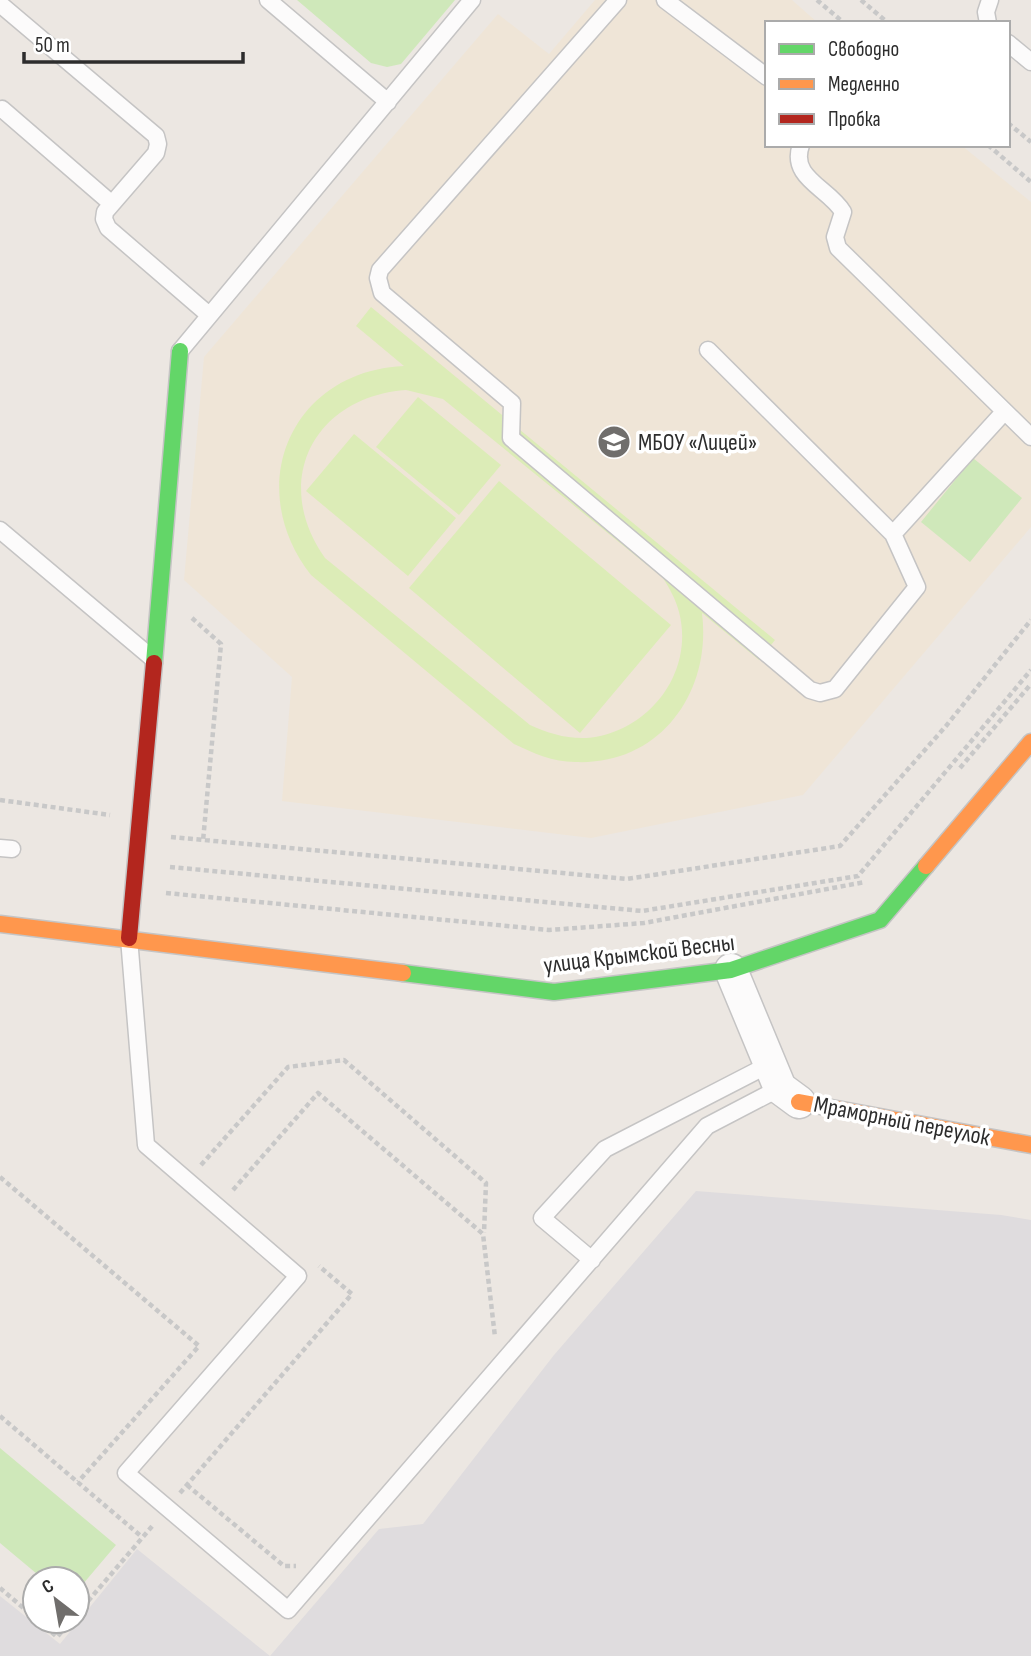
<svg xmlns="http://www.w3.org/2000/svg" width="1031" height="1656" viewBox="0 0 1031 1656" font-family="'Sofia Sans Condensed',sans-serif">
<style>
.industrial{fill:#dfdcde}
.education{fill:#efe5d7}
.green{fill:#cfe8ba}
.pitch{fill:#dcecb7;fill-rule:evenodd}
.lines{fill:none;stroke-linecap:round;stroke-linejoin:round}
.lane-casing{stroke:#c5c4c4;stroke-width:19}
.street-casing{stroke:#c5c4c4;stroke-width:35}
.fast-casing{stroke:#c5c4c4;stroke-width:19}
.slow-casing{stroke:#c5c4c4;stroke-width:19}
.jam-casing{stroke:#c5c4c4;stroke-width:19}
.path{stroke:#c8c8c8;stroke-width:4.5;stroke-dasharray:5 3.5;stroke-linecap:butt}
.lane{stroke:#fcfbfb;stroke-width:16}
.street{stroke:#fcfbfb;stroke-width:32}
.fast{stroke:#63d668;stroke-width:16}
.slow{stroke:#ff974d;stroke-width:16}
.jam{stroke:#b3261e;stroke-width:16}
.labels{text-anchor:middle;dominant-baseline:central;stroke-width:7;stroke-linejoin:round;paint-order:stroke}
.poi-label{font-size:24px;fill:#2d2d2d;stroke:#fff;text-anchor:start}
.street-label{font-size:24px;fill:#2d2d2d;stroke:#fff}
</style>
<rect width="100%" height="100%" fill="#ece7e2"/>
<!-- industrial -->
<path class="industrial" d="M 696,1191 L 1001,1215 L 1031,1220 L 1031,1656 L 0,1656 L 0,1596 L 60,1644 L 137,1549 L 270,1656 L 379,1529 L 423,1524 L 554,1355 Z"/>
<!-- education -->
<path class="education" d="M 595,0 L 792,0 L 818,23 L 767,23 L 767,145 L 961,145 L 1031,202 L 1031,527 L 803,795 L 591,838 L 282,801 L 292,677 L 184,580 L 204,357 L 498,14 L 549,54 Z"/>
<!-- green -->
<path class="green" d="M 297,0 L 455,0 L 401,64 L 387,67 L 371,63 Z
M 973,458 L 1022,498 L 970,562 L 921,522 Z
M 0,1448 L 116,1545 L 77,1591 L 77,1579 L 43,1579 L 0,1543 Z"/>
<!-- pitch -->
<path class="pitch" d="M 371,307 L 775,640 L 759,660 L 702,613 C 712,692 660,766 575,762 C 553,762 533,753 514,744 L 311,575 C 242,487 291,371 404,366 L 356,326 ZM 406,390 L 443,399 L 663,578 C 670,589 676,600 679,612 C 695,673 648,733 587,738 C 566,739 548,733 530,725 L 325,558 C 271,482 313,397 406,390 Z
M 418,397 L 501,465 L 459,515 L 376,447 Z
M 354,434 L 456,518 L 408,576 L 306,491 Z
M 499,481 L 671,625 L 580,733 L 409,588 Z"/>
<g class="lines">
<defs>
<path id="lane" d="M 268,0 L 388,102
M 618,0 L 380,270 L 378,278 L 382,293 L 512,403 L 511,438 L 810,690 L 820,693 L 835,689 L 917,587 L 893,534 L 1004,412
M 665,0 L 767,77
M 0,4 L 156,136 L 158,144 L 156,153 L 105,212 L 104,219 L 108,228 L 209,315
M 988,23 L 986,12 L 990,0
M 1008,43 L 1031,62
M 0,110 L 2,109 L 112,204
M 801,145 C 789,178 829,188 843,212 L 835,237 L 838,248 L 1031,437
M 708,350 L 893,534
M 180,351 L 472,0
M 0,530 L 152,658
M 0,848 L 12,849
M 129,938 L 146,1145 L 298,1276 L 126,1473 L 288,1610 L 707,1126 L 780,1088
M 592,1260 L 542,1218 L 605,1149 L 770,1064"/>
<path id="street" d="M 731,970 L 780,1088 L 799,1102"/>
<path id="fast" d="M 154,663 L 180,351
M 403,973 L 554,992 L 731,970 L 880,920 L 926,866"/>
<path id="slow" d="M 926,866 L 1031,742
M 0,924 L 403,973
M 799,1102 L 1031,1145"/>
<path id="jam" d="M 129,938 L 154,663"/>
</defs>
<!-- lane casing -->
<use href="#lane" class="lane-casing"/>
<!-- street casing -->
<use href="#street" class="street-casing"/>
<!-- fast casing -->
<use href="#fast" class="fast-casing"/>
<!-- slow casing -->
<use href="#slow" class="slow-casing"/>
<!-- jam casing -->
<use href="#jam" class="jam-casing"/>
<!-- path -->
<path class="path" d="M 817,0 L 844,23
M 861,0 L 888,23
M 1008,123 L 1031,142
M 988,145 L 1031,182
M 192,618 L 221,644 L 203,841
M 960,768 L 1031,684
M 0,800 L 110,815
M 171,837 L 627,879 L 840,846 L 946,726 L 1031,620
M 170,867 L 642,911 L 858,876 L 1031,670
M 166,893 L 549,930 L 644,923 L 865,882
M 201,1165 L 288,1067 L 344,1060 L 486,1183 L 484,1233
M 0,1177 L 199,1346 L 78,1482
M 233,1190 L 318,1093 L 483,1234 L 495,1337
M 0,1416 L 142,1537
M 187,1485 L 284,1566 L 296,1566
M 180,1493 L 352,1294 L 319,1266
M 0,1588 L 35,1618
M 77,1614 L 154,1524
M 39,1621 L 57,1637 L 71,1621"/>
<!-- lane -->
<use href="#lane" class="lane"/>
<!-- street -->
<use href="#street" class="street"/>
<!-- fast -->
<use href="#fast" class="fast"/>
<!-- slow -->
<use href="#slow" class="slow"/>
<!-- jam -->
<use href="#jam" class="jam"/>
</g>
<!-- icons -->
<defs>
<symbol id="school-disc" viewBox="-11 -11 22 22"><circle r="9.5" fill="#706e6c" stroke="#fff"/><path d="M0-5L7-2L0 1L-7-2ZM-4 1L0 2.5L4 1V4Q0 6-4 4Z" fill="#fff"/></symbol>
</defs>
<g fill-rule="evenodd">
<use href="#school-disc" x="595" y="423" width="38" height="38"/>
</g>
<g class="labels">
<!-- poi labels -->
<g class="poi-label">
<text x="638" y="442">МБОУ «Лицей»</text>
</g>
<!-- street labels -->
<g class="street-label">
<text transform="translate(639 954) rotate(-7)">улица Крымской Весны</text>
<text transform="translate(902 1121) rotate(11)">Мраморный переулок</text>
</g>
</g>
<!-- legend -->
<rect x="765" y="21" width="245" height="126" fill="#ffffff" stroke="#ababab" stroke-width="2"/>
<rect x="779" y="44" width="35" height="10" fill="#63d668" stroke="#ababab" stroke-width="2"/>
<text x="828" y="56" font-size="21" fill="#2d2d2d">Свободно</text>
<rect x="779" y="79" width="35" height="10" fill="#ff974d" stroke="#ababab" stroke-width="2"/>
<text x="828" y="91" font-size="21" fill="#2d2d2d">Медленно</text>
<rect x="779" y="114" width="35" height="10" fill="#b3261e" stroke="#ababab" stroke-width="2"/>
<text x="828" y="126" font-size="21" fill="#2d2d2d">Пробка</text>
<!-- north arrow -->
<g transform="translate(56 1600) rotate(329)"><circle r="33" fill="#ffffff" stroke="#ababab" stroke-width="2"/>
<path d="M0-5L12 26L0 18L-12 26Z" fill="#706e6c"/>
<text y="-10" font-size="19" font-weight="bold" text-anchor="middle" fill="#2d2d2d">С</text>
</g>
<!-- scale -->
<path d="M24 52v10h219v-10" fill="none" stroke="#2d2d2d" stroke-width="3.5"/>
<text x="35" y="52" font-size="21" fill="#2d2d2d" stroke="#ffffff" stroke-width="5" paint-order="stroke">50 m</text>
</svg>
